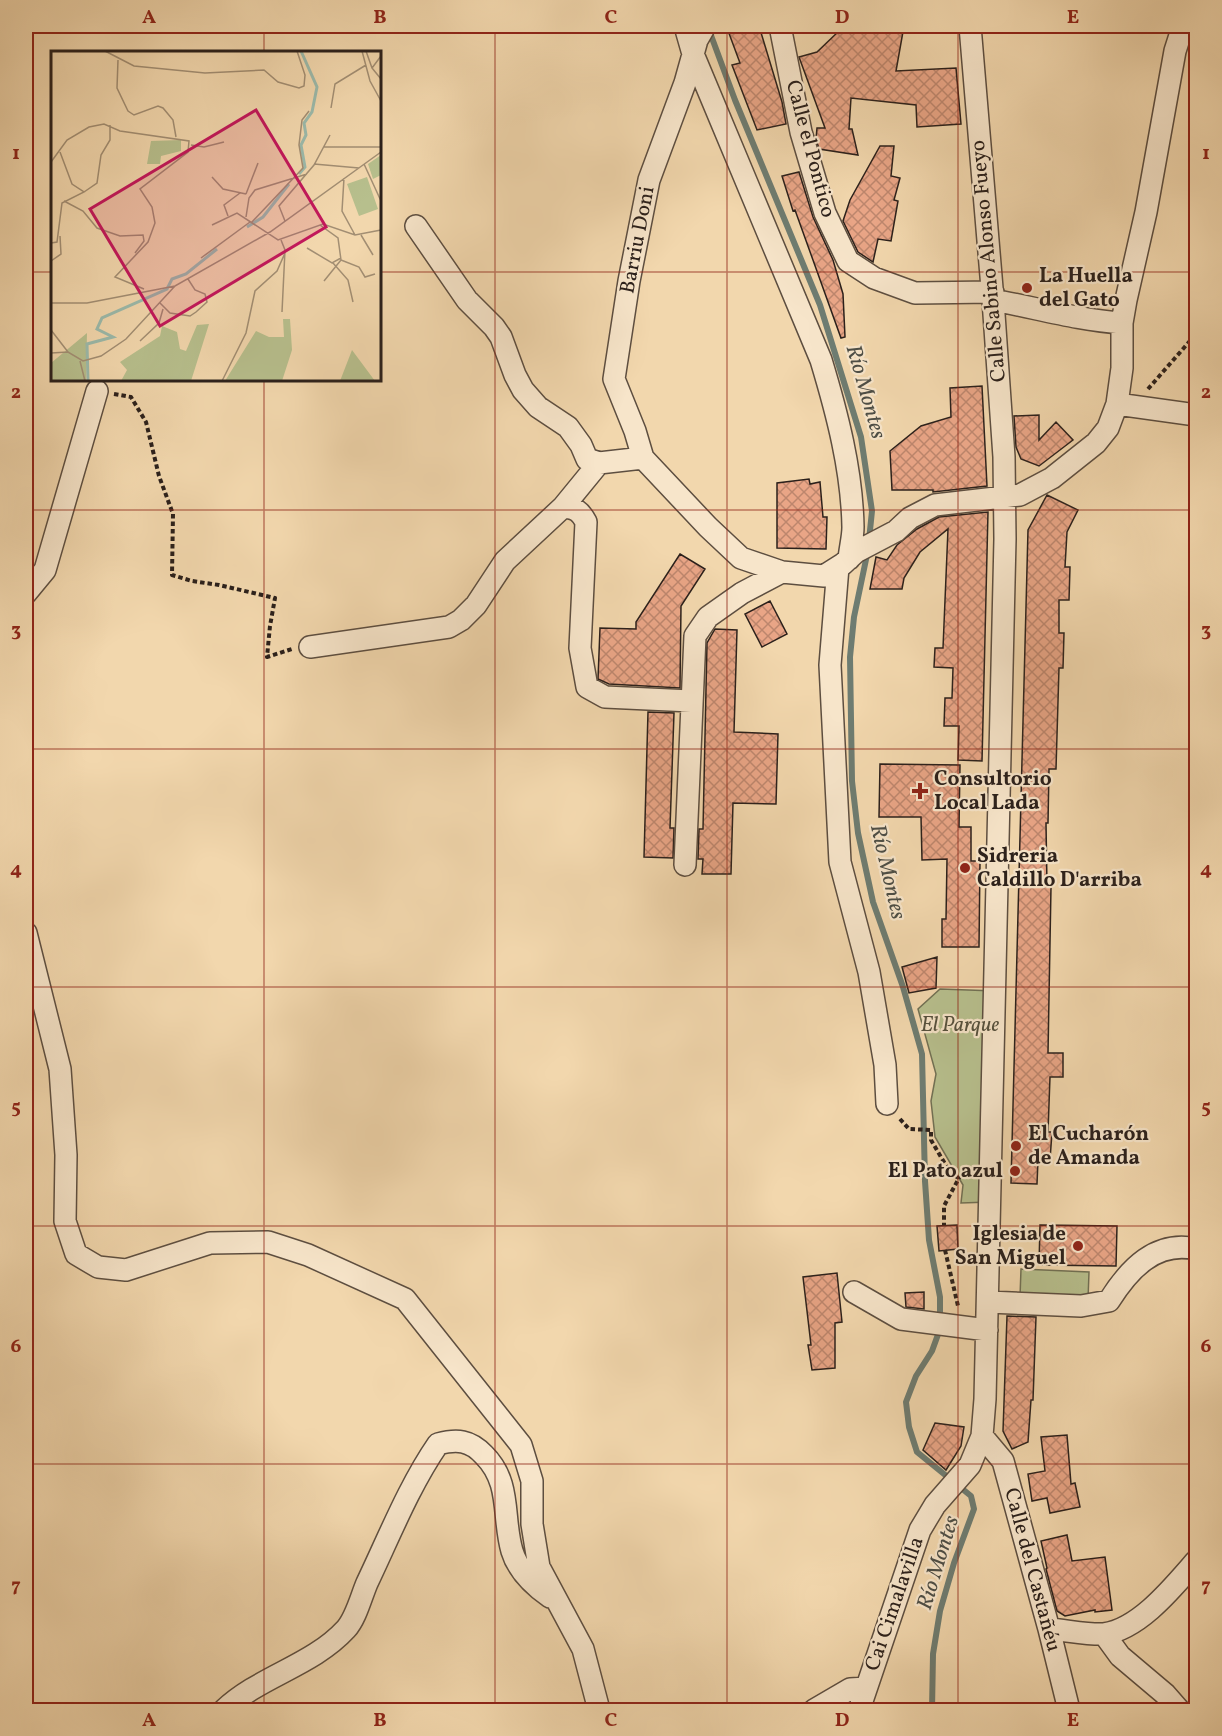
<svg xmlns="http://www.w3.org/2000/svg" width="1222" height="1736" viewBox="0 0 1222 1736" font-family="Vollkorn,serif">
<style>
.park{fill:#b7bf8d;stroke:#717054;stroke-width:1.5}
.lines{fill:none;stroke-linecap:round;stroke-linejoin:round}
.stream{stroke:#6e7c71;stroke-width:6}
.building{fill:url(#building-cross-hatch);stroke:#2b201b;stroke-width:1.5}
.minor-casing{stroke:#5d4e40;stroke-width:24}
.path{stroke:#2b201b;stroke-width:4;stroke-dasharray:4.5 3;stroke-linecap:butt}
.minor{stroke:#f7e5ca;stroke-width:21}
.grid{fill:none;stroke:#8f2418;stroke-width:1.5;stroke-opacity:0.55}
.poi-dot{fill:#8f2418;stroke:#f7e5ca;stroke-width:2}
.labels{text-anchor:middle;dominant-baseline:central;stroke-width:4.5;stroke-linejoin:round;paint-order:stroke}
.street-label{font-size:21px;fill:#2b201b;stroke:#f7e5ca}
.poi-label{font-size:21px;font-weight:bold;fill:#2b201b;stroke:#f7e5ca;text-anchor:start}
.park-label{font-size:21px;font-style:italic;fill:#55503d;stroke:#f7e5ca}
.water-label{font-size:22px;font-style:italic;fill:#4d4e46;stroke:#f7e5ca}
.inset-river{fill:none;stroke:#9bbaab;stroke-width:3}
.inset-road{fill:none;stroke:#a28e73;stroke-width:1.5}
.view{fill:#c2185b;fill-opacity:0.15;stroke:#c2185b;stroke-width:3}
.inset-edge{fill:none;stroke:#2b201b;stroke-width:3}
.neatline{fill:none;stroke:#8f2418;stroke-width:2}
.grid-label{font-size:20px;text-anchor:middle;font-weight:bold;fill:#8f2418}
</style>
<defs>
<pattern id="building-cross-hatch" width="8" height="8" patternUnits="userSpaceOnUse" patternTransform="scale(1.5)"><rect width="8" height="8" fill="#e9a586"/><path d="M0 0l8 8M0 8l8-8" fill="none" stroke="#bd866d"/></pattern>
</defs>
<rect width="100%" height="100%" fill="#f2d7ad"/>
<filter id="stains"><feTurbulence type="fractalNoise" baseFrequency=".00333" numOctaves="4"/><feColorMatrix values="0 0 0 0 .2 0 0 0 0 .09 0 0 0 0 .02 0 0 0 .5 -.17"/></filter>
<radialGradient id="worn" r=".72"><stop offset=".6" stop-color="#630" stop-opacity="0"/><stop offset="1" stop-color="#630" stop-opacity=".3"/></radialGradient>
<!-- park -->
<path class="park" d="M 940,989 L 996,991 L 990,1202 L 961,1203 L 963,1185 L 935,1137 L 931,1101 L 936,1074 L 918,1009 Z
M 1021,1269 L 1089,1272 L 1088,1300 L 1020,1297 Z"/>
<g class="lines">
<!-- stream -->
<path class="stream" d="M 709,30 L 735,100 L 820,305 L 861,437 L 872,511 L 869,540
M 868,550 L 854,617 L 850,657 L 852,781 L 858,833 L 873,902 L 903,987 L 922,1054 L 925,1181 L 929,1240 L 940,1297 L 940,1329 L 932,1351 L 916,1376 L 906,1402 L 909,1427 L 917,1452 L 971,1496 L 974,1509 L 954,1563 L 940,1611 L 933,1654 L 932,1710"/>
</g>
<!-- building -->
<path class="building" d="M 759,26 L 782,102 L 786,124 L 757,130 L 732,65 L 740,63 L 727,28 Z
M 850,26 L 904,26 L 896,71 L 956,68 L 961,124 L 917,127 L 916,105 L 851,98 L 849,129 L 852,129 L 858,155 L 819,149 L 816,139 L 817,128 L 825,128 L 799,57 L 817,52 L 840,30 L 849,31 Z
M 880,146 L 894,146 L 891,176 L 900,178 L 894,200 L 898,201 L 891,241 L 878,239 L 873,262 L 858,252 L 843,221 L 850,200 Z
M 799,172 L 813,217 L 833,260 L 843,294 L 845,337 L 841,338 L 795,210 L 793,211 L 782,176 Z
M 982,386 L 987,486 L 933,492 L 933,490 L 892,490 L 890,451 L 921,426 L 951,417 L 950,388 Z
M 1039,415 L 1039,440 L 1056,422 L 1073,440 L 1039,466 L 1021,459 L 1016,447 L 1014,416 Z
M 809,479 L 810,484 L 820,482 L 823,517 L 827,517 L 826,549 L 777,548 L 777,483 Z
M 1047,495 L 1078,510 L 1067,532 L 1065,567 L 1070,567 L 1069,600 L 1059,600 L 1059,633 L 1064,633 L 1063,668 L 1059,668 L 1056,769 L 1049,769 L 1048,823 L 1046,823 L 1047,887 L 1051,887 L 1048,1053 L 1063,1053 L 1063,1077 L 1050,1077 L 1048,1132 L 1052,1132 L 1050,1160 L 1038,1160 L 1037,1184 L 1011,1183 L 1028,530 Z
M 988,512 L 982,761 L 958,760 L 959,726 L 944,726 L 945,698 L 952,698 L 953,668 L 934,667 L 935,648 L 943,648 L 948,529 L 920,552 L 904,578 L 902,589 L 870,589 L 876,557 L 887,560 L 897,545 L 917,529 L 939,517 Z
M 680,554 L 705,569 L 681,606 L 680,688 L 609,684 L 598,679 L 600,628 L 636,629 L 636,622 Z
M 770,601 L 787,634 L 762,647 L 745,614 Z
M 715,629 L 737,630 L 734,732 L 778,734 L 776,804 L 733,803 L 731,874 L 702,874 L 703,859 L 698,859 L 699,829 L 703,829 L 707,643 Z
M 648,712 L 674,713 L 670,828 L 674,828 L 673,858 L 644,857 Z
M 880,764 L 960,765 L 959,827 L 971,827 L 971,861 L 980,861 L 979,947 L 942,947 L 942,919 L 946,919 L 947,859 L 922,860 L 921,817 L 879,817 Z
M 937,957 L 936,988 L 909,993 L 902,967 Z
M 957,1225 L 958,1249 L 939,1251 L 937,1226 Z
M 1040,1225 L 1117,1226 L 1116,1266 L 1039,1265 Z
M 837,1273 L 842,1322 L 835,1323 L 835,1368 L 812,1370 L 808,1345 L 811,1345 L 803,1277 Z
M 924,1292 L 924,1309 L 906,1307 L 905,1293 Z
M 1007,1316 L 1036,1317 L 1033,1400 L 1031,1400 L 1028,1442 L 1012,1449 L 1003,1431 Z
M 935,1423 L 964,1427 L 961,1446 L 946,1470 L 923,1450 Z
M 1067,1435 L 1071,1484 L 1075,1483 L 1080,1507 L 1050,1513 L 1047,1498 L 1032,1501 L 1028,1474 L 1045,1471 L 1041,1437 Z
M 1067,1535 L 1072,1561 L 1105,1557 L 1112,1610 L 1095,1612 L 1095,1610 L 1065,1616 L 1057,1611 L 1046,1569 L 1047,1568 L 1041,1541 Z"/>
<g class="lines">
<defs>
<path id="minor" d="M 685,26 L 693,54 L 821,360 C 837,413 852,470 853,527 C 853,537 850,548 849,559
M 705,26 L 697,40 L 685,83 L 649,180 L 629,281 L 614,379 L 635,431 L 643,458 L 708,527 L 741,558 L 782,572 L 824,576 L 843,564 L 856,552 L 896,531 L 910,518 L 935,505 L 1020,495 L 1052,478 L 1096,443 L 1108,428 L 1117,404 L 1122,368 L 1122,323 L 1126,300 L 1146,212 L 1175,51 L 1183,26
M 780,26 L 801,132 L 825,213 L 848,261 L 874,278 L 915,293 L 993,292
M 416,226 L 467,300 L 494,327 L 501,337 L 515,375 L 523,390 L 538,407 L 568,427 L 581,445 L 587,459 L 599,463 L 643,458
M 993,300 C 1037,308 1078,320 1122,323
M 1117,404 L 1196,415
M 563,507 C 576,508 580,511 586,522 L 580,648 L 587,687 L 605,697 L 691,701
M 838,567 L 830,665 L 840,862 L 869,972 L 885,1065 L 887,1104
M 26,593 L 45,570 L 97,391
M 310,647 L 449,627 L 461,620 L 476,605 L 505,561 L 563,507 L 599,463
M 685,865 L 695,636 L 708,617 L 742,593 L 782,572
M 26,933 L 60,1069 L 66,1155 L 65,1221 L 76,1254 L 98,1267 L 126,1270 L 210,1243 L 268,1242 L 308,1255 L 405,1299 L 521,1445 L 532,1481 L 532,1524 L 539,1567 L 583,1649 L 599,1710
M 854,1292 L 901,1319 L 987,1330
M 988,1302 L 1081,1306 L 1109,1301 C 1129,1269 1156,1240 1196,1249
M 982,1436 L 1003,1461 L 1049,1629 L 1069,1710
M 1049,1629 C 1065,1630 1088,1635 1104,1634 C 1140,1629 1174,1586 1196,1561
M 1104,1634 L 1120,1656 L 1165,1694 L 1179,1710
M 224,1710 C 260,1676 312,1666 346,1629 C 356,1618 361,1597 367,1583 C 389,1537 409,1486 438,1444 C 457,1439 470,1440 484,1455 C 512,1483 502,1517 512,1551 C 518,1571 533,1585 550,1597
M 814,1710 L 850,1689 L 866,1688
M 859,1710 L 920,1530 L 935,1505 L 970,1465 L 982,1436 L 985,1399 L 1005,539 L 1004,457 L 993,300 L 970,26"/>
</defs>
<!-- minor casing -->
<use href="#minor" class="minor-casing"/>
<!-- path -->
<path class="path" d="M 1148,389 L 1196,334
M 114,394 L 131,397 L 146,422 L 159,476 L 173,514 L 172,575 L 192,581 L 219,585 L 275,598 L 270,626 L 267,657 L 292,649
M 900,1119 L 909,1129 L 931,1130 L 931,1140 L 951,1174 L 959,1178 L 944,1206 L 944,1226
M 945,1250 L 958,1306"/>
<!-- minor -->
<use href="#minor" class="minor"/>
</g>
<!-- grid -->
<path class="grid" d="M 264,26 L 264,52M 495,26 L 495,1710M 727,26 L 727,1710M 958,26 L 958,1710M 26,272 L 52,272M 380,272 L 1196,272M 264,380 L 264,1710M 26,510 L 1196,510M 26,749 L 1196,749M 26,987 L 1196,987M 26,1226 L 1196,1226M 26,1464 L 1196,1464"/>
<!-- markers -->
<g class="poi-dot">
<circle cx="1027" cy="288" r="6"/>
<path d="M917 782h6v6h6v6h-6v6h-6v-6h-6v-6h6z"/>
<circle cx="965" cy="868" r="6"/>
<circle cx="1016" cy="1146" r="6"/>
<circle cx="1015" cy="1171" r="6"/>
<circle cx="1078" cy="1246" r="6"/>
</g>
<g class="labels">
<!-- street labels -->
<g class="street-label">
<text transform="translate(810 149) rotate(75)">Calle el Pontico</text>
<text transform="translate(638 240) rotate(-79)">Barriu Doni</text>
<text transform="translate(989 261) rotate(-95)">Calle Sabino Alonso Fueyo</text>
<text transform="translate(1032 1570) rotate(75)">Calle del Castañéu</text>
<text transform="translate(895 1604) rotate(-71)">Cai Cimalavilla</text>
</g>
<!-- poi labels -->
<g class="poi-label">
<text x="1039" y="276">La Huella<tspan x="1039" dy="24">del Gato</tspan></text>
<text x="934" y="779">Consultorio<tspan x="934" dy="24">Local Lada</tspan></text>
<text x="977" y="856">Sidreria<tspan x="977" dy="24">Caldillo D'arriba</tspan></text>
<text x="1028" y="1134">El Cucharón<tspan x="1028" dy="24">de Amanda</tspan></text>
<text x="1003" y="1171" text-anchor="end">El Pato azul</text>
<text x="1066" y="1234" text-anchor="end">Iglesia de<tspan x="1066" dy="24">San Miguel</tspan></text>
</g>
<!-- park labels -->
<g class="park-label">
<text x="960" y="1025">El Parque</text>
</g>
<!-- water labels -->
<g class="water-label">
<text transform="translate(865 392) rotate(74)">Río Montes</text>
<text transform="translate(887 872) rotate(77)">Río Montes</text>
<text transform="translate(939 1563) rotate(-73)">Río Montes</text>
</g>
</g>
<!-- overview -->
<g transform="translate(51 51)">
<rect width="330" height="330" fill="#f2d7ad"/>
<path d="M 232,268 L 239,268 L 241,299 L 231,330 L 174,330 L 205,280 L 218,286 L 233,286 ZM 158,273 L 140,330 L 70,330 L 76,319 L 69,311 L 109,285 L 111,275 L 126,281 L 129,298 L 135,300 L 146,274 ZM 36,282 L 35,330 L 0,330 L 0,312 ZM 301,299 L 324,330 L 289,330 Z" fill="#b7bf8d"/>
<path d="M 130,89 L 130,100 L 110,105 L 109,113 L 96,113 L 100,90 Z" fill="#b7bf8d"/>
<path d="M 330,104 L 330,124 L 322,128 L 317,113 ZM 316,126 L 327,158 L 308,165 L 296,133 Z" fill="#b7bf8d"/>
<path class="inset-river" d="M 248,123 L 254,116 L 250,94 L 255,84 L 253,72 L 261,61 L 266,36 L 250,0M 196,176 L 212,166 L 238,133M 37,330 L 36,293 L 62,286 L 46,278 L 51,267 L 116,238 L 121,228 L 135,223 L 166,198"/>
<path class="inset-road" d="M 54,0 L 83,15 L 154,22 L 213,19 L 227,31 L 248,37 L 253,35 L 254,24 L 246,0M 311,0 L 319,30 L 330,50M 315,0 L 321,17M 330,5 L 321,17 L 330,28M 67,9 L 66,37 L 77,60 L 83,64 L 107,55 L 112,57 L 122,69 L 125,86M 280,57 L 284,33 L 315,14M 140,94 L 153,96 L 173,91M 273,96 L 330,96M 0,111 L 16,89 L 38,76 L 53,73 L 69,80 L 138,90 L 137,101 L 89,138 L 101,156 L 104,172 L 97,191 L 64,226 L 93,238M 263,113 L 308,117M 313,113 L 330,150M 161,126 L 172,138 L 195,143M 293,127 L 291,160 L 304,184M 33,141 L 46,132 L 50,104 L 59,89 L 59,74M 195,143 L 207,112M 13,150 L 32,160 L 46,177 L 69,185 L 92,184 L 93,190 L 84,202M 177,165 L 173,154 L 189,142M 195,166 L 198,147 L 204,139 L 256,123M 234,170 L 228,155 L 263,114 L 279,84M 200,172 L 252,117 L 248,94 L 251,69 L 258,60M 161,174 L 186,162 L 227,189 L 272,173 L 304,184 L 330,179M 269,174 L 287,187 L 290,209M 310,184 L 322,204M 230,189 L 234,199 L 231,261M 0,192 L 6,191 L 11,152 L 33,141 L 21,133 L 9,101M 256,197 L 281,212 L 290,207M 150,207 L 199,171M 290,209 L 308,216 L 314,226 L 324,223M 0,210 L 10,203 L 9,185M 282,212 L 297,229 L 302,251M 273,230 L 290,209M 0,252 L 36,252 L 124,235 L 219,181 L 330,101M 109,252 L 119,262 L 139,265 L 145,261 L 156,251 L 154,243 L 144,239 L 137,228M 0,279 L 17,301M 89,290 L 108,272 L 112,258M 0,302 L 17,301 L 32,310 L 50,305 L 75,288 L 124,235M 29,310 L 34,330M 171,330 L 195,282 L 204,240 L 226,220 L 234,202"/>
<path class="view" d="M 205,59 L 275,176 L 109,275 L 39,158 Z"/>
<rect width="330" height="330" class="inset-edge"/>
</g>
<!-- margin -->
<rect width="1222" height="1736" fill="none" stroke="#f2d7ad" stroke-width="66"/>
<rect x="33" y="33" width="1156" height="1670" class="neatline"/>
<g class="grid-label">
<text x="149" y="23">A</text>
<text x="380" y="23">B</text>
<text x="611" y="23">C</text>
<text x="842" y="23">D</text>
<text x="1073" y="23">E</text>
<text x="16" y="159">1</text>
<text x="1206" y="159">1</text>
<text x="16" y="398">2</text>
<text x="1206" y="398">2</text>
<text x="16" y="636">3</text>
<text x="1206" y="636">3</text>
<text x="16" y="875">4</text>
<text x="1206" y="875">4</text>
<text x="16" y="1113">5</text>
<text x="1206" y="1113">5</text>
<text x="16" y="1352">6</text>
<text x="1206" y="1352">6</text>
<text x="16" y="1591">7</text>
<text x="1206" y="1591">7</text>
<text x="149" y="1726">A</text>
<text x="380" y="1726">B</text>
<text x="611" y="1726">C</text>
<text x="842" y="1726">D</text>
<text x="1073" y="1726">E</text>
</g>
<rect width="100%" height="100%" filter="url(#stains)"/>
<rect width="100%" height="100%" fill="url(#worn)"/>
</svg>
